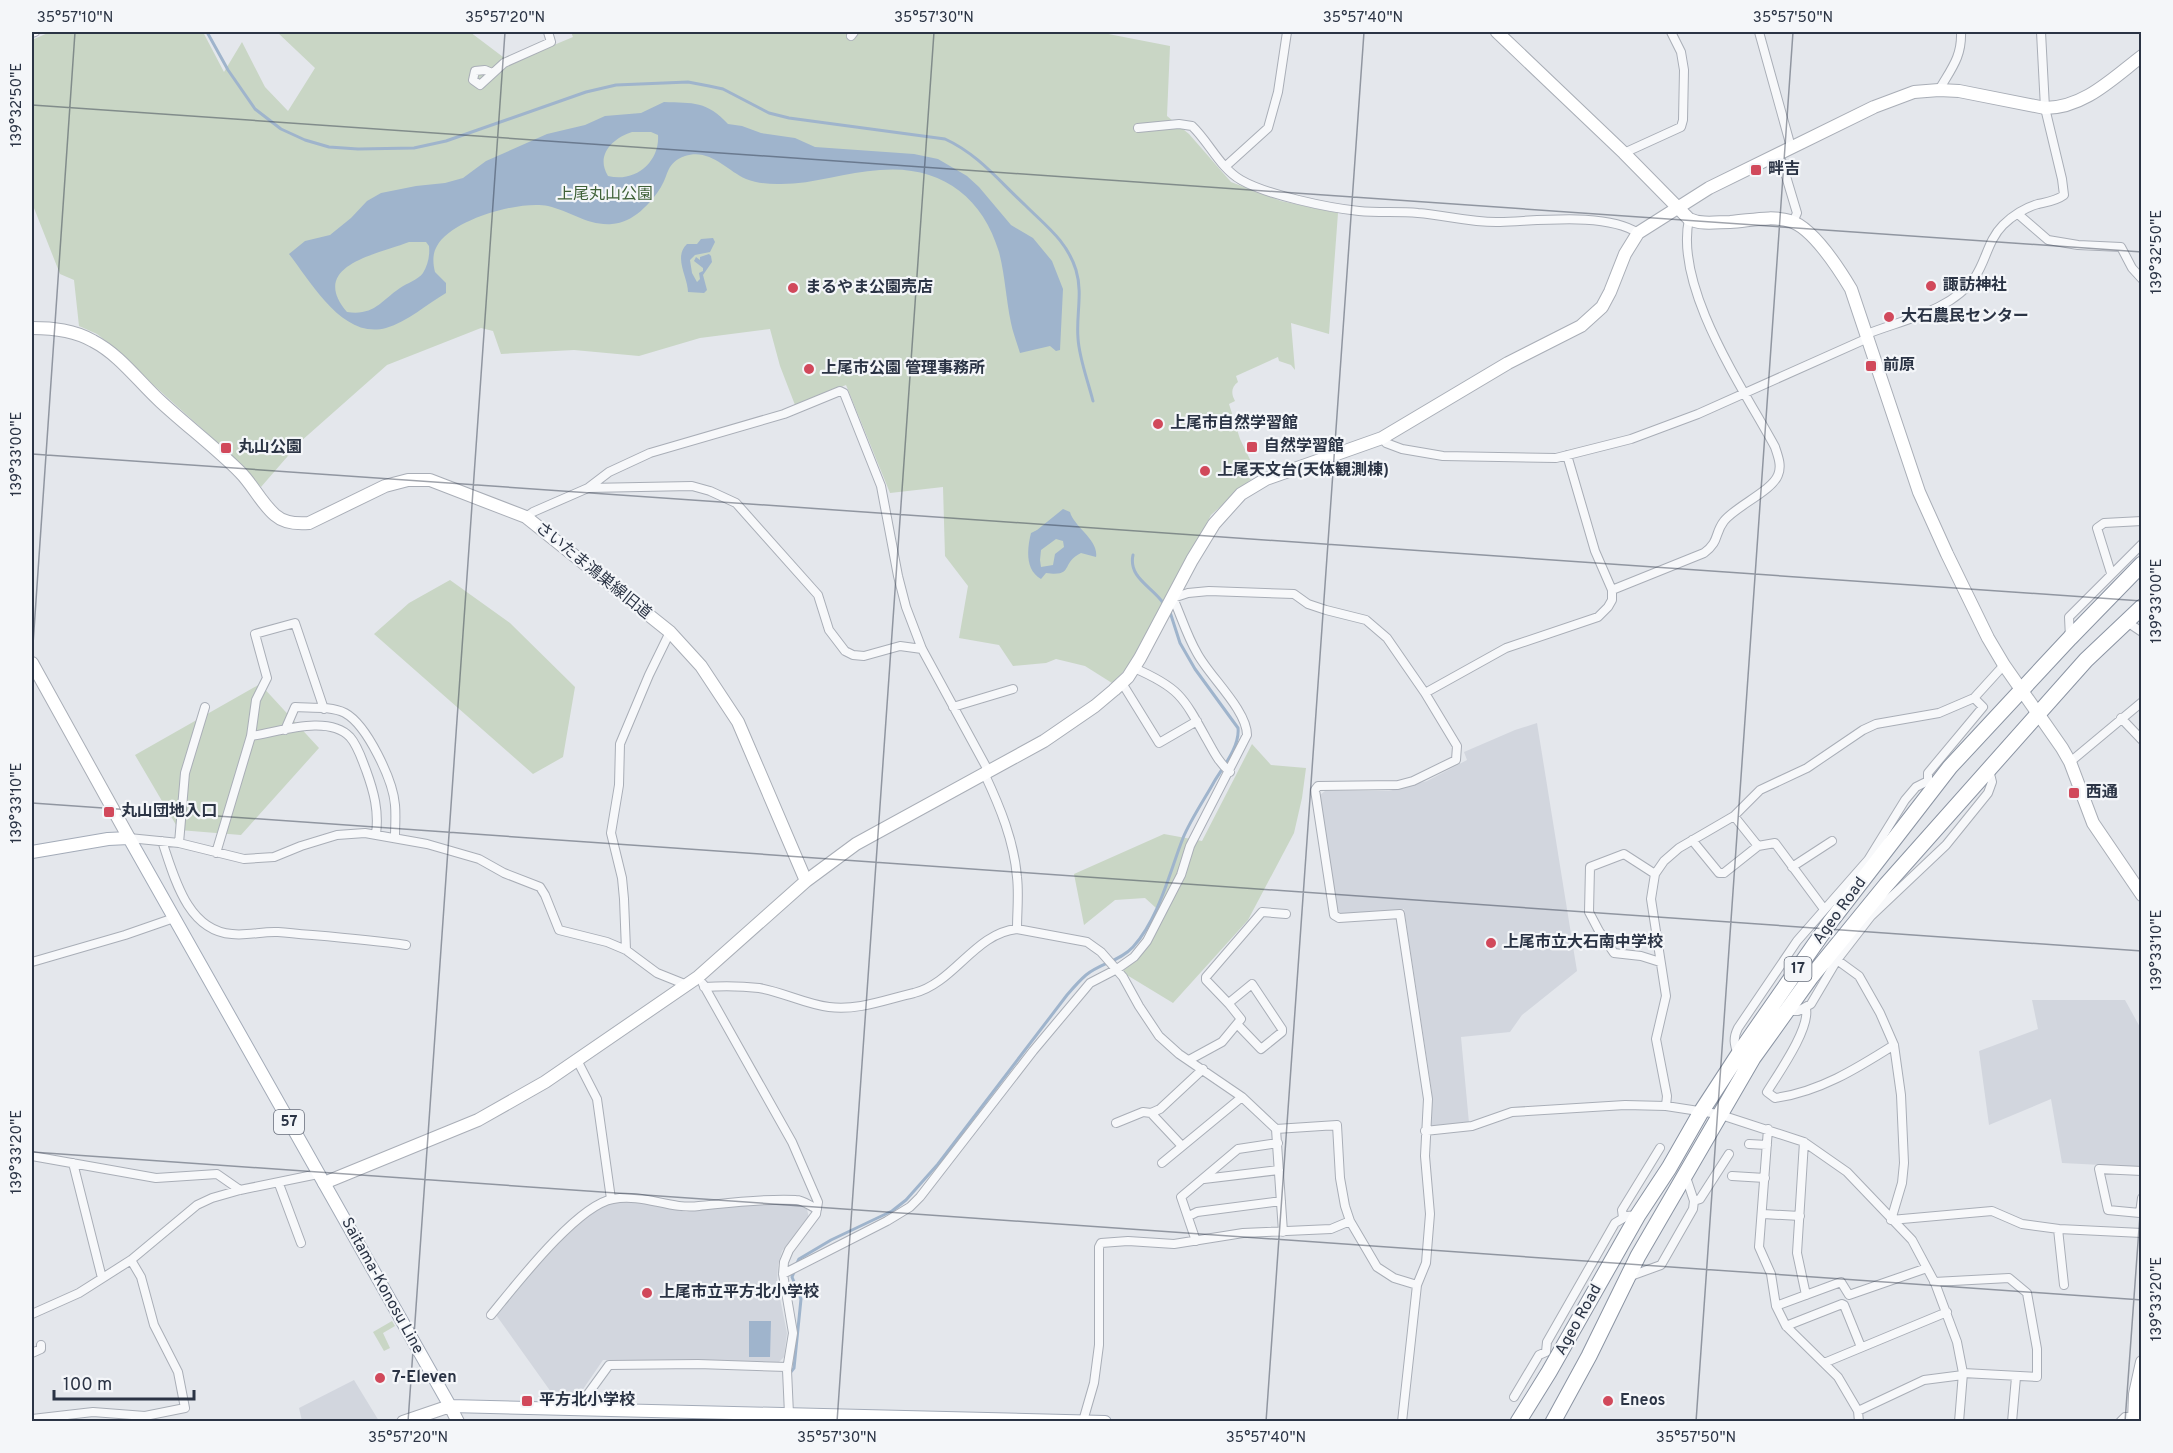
<svg xmlns="http://www.w3.org/2000/svg" width="2173" height="1453" viewBox="0 0 2173 1453" font-family="Overpass,'Noto Sans JP',sans-serif">
<style>
.built{fill:#d2d6de}
.green{fill:#c9d6c5}
.water{fill:#9fb4cc;fill-rule:evenodd}
.lines{fill:none;stroke-linecap:round;stroke-linejoin:round}
.stream{stroke:#9fb4cc;stroke-width:3}
.street-casing{stroke:#a9aeb7;stroke-width:10}
.secondary-casing{stroke:#a9aeb7;stroke-width:14}
.primary-casing{stroke:#a3abb8;stroke-width:14}
.highway-casing{stroke:#8b94a3;stroke-width:17}
.street{stroke:#f7f8fa;stroke-width:8}
.secondary{stroke:#fff;stroke-width:12}
.primary{stroke:#fff;stroke-width:12}
.highway{stroke:#fff;stroke-width:15}
.ticks{fill:none;stroke:#2b3445;stroke-width:1.5;stroke-opacity:0.45}
.poi-dot{fill:#d1495b;stroke:#f4f6f9;stroke-width:2}
.labels{text-anchor:middle;dominant-baseline:central;stroke-width:4.5;stroke-linejoin:round;paint-order:stroke}
.shield{fill:#f4f6f9;stroke:#676e7b;stroke-width:1.5}
.shield-label{font-size:15px;font-weight:bold;fill:#2b3445}
.poi-label{font-size:16px;font-weight:bold;fill:#2b3445;stroke:#f4f6f9;text-anchor:start}
.park-label{font-size:16px;fill:#3f6138;stroke:#f4f6f9}
.street-label{font-size:16px;fill:#2b3445;stroke:#f4f6f9}
.neatline{fill:none;stroke:#2b3445;stroke-width:2}
.ticks-label{font-size:15px;text-anchor:middle;fill:#2b3445}
</style>
<rect width="100%" height="100%" fill="#e4e7ec"/>
<!-- built -->
<path class="built" d="M 1537,723 L 1577,971 L 1522,1015 L 1510,1032 L 1461,1037 L 1469,1123 L 1434,1128 L 1431,1125 L 1432,1093 L 1404,909 L 1343,915 L 1337,910 L 1320,795 L 1325,791 L 1389,791 L 1427,781 L 1467,760 L 1464,752 L 1515,730 Z
M 2032,1000 L 2125,1000 L 2141,1029 L 2141,1167 L 2062,1163 L 2051,1099 L 1989,1125 L 1979,1051 L 2038,1029 Z
M 633,1199 L 686,1212 L 726,1206 L 796,1203 L 807,1209 L 809,1218 L 782,1251 L 778,1265 L 777,1283 L 787,1333 L 784,1357 L 779,1362 L 603,1360 L 575,1401 L 556,1399 L 496,1315 L 553,1246 L 586,1217 L 607,1202 Z
M 354,1380 L 379,1421 L 302,1421 L 299,1408 Z"/>
<!-- green -->
<path class="green" d="M 50,32 L 203,32 L 224,72 L 242,42 L 265,87 L 288,111 L 315,68 L 277,32 L 470,32 L 511,63 L 573,37 L 571,32 L 1098,32 L 1170,46 L 1167,116 L 1189,134 L 1231,182 L 1281,201 L 1338,213 L 1329,334 L 1291,323 L 1295,370 L 1291,365 L 1279,361 L 1278,357 L 1236,376 L 1238,382 C 1231,387 1231,394 1235,401 L 1229,404 L 1240,439 L 1257,474 L 1211,515 L 1139,649 L 1125,670 L 1112,683 L 1085,666 L 1056,659 L 1046,663 L 1013,666 L 999,645 L 959,638 L 968,586 L 945,556 L 943,487 L 890,493 L 846,385 L 795,405 L 780,366 L 770,329 L 700,338 L 639,356 L 574,350 L 501,354 L 493,331 L 481,328 L 387,365 L 300,442 L 261,487 L 218,443 L 150,382 L 121,353 L 97,334 L 79,326 L 74,280 L 60,274 L 32,203 L 32,81 L 33,80 L 32,40 Z
M 450,580 L 510,623 L 575,687 L 563,757 L 533,774 L 374,634 L 409,603 Z
M 260,684 L 319,748 L 241,835 L 179,830 L 135,755 Z
M 1252,744 L 1271,765 L 1306,768 L 1302,798 L 1294,833 L 1248,920 L 1173,1003 L 1122,972 L 1145,949 L 1165,916 L 1145,898 L 1115,900 L 1084,925 L 1074,874 L 1164,834 L 1202,841 Z
M 392,1321 L 395,1326 L 383,1333 L 390,1348 L 384,1351 L 373,1332 Z"/>
<!-- water -->
<path class="water" d="M 664,102 C 693,103 707,101 728,124 L 742,126 L 761,133 L 795,138 L 815,147 L 914,154 L 938,159 L 967,176 L 979,187 L 1011,225 L 1033,238 L 1052,261 L 1063,289 L 1060,350 L 1056,351 L 1050,346 L 1020,353 C 1017,343 1013,333 1011,323 C 1006,299 1005,275 999,252 C 982,195 939,165 880,170 C 845,172 812,185 777,184 C 767,184 756,183 746,179 C 726,170 710,148 685,156 C 666,163 669,174 661,187 C 651,203 633,223 612,224 C 588,226 570,211 548,206 C 519,200 451,220 437,246 C 432,254 433,264 435,272 L 446,283 L 446,293 C 427,304 407,322 386,328 C 343,340 311,282 289,254 L 305,241 L 330,235 L 351,218 L 367,201 L 381,193 L 416,186 L 445,183 L 463,178 L 486,161 L 547,134 L 585,125 L 605,116 L 641,113 ZM 632,132 L 651,132 L 658,135 C 660,162 635,183 608,176 C 595,155 613,138 632,132 ZM 409,242 L 426,242 L 429,246 C 430,255 428,265 423,273 C 418,280 407,283 400,288 C 381,301 374,316 347,312 C 307,265 379,254 409,242 Z
M 701,239 L 713,238 L 715,242 L 710,252 L 695,255 L 690,260 L 692,273 L 697,282 L 700,279 L 699,273 L 703,271 L 703,268 L 694,261 L 696,257 L 700,260 L 700,257 L 709,254 L 711,256 L 712,262 L 703,275 L 707,290 L 704,293 L 688,292 C 688,277 673,257 687,244 L 697,244 Z
M 1063,509 L 1070,512 C 1074,527 1099,540 1096,557 L 1081,553 C 1060,563 1075,577 1046,573 L 1041,579 C 1025,570 1027,549 1031,533 L 1037,530 ZM 1056,539 L 1063,541 L 1064,547 L 1055,554 L 1053,565 L 1041,567 L 1040,560 L 1041,550 Z
M 749,1321 L 771,1321 L 770,1357 L 749,1357 Z"/>
<g class="lines">
<!-- stream -->
<path class="stream" d="M 207,32 L 228,70 L 255,109 L 281,129 L 305,140 L 329,147 L 358,149 L 414,148 L 446,141 L 586,92 L 616,85 L 688,82 L 709,86 L 723,89 L 769,113 L 789,118 L 945,139 C 978,154 999,181 1026,206 C 1046,226 1067,241 1076,270 C 1083,293 1076,315 1078,338 C 1079,358 1088,381 1093,401
M 1133,555 C 1128,578 1153,587 1164,604
M 797,1263 L 799,1259 L 831,1240 L 892,1211 L 906,1200 L 938,1164 L 1067,995 C 1073,988 1079,981 1086,975 C 1101,963 1120,961 1133,947 C 1159,918 1169,874 1183,838 C 1191,819 1204,800 1214,782 C 1223,767 1240,746 1238,728 L 1195,669 L 1180,643 L 1170,612
M 790,1373 L 794,1368 L 801,1299 L 792,1277 L 795,1270"/>
<defs>
<path id="street" d="M 1759,32 L 1791,147
M 32,33 L 35,32
M 851,36 L 854,32
M 492,73 L 485,70 L 475,71 L 473,80 L 480,85 L 504,63 L 551,42 L 548,32
M 1939,90 C 1951,69 1962,57 1961,32
M 1138,128 L 1179,124 L 1192,126 C 1209,142 1220,168 1241,180 C 1267,195 1329,208 1359,211 C 1379,213 1399,211 1418,213 C 1445,215 1472,223 1500,222 C 1538,221 1606,212 1638,233
M 1624,153 L 1681,127 L 1683,120 L 1684,70 L 1681,52 L 1671,32
M 1779,153 L 1797,213 L 1793,222
M 1226,166 L 1268,128 L 1278,92 L 1287,32
M 2018,214 L 2048,240 L 2078,245 L 2121,247 L 2132,268 L 2142,279
M 1867,334 C 1902,320 1952,311 1975,277 C 1986,261 1988,240 2003,225 C 2012,216 2026,207 2038,204 C 2047,202 2056,201 2064,195 L 2062,179 L 2045,108 L 2041,32
M 1382,438 L 1386,443 L 1402,449 L 1443,456 L 1556,458 L 1631,439 L 1698,414 L 1868,338
M 588,488 L 692,486 L 710,491 L 736,503 L 818,595 L 829,630 L 845,651 L 853,655 L 864,656 L 900,646 L 922,649
M 526,517 L 533,512 L 588,488 L 609,472 L 650,453 L 784,414 L 840,391 L 844,393 L 881,486 L 898,576 L 906,607 L 922,649 L 989,772
M 2111,573 L 2097,528 L 2104,523 L 2142,521
M 1612,590 L 1704,553 C 1720,541 1714,534 1724,521 C 1736,506 1772,491 1778,475 C 1782,466 1778,456 1775,447 C 1743,388 1674,288 1689,219
M 2127,622 L 2142,632
M 2070,638 L 2069,617 L 2142,544
M 1134,668 C 1178,687 1183,696 1206,738 C 1213,750 1218,762 1230,772
M 1122,683 L 1159,743 L 1197,721
M 1425,693 L 1506,648 L 1598,617 L 1608,607 L 1612,600 L 1612,590 L 1595,551 L 1567,455
M 953,707 L 1013,689
M 2121,718 L 2142,740
M 285,730 L 295,707 C 310,708 331,706 345,713 C 367,725 393,780 395,805 C 396,816 395,827 395,837
M 251,736 C 279,732 328,714 350,737 C 358,746 362,760 366,770 C 374,792 379,811 376,834
M 2070,762 L 2142,702
M 985,775 C 1000,807 1014,841 1017,877 C 1019,894 1017,912 1017,929
M 1928,781 L 1928,773 L 1983,707 L 1974,698
M 1734,816 L 1758,846
M 129,838 L 179,843 L 244,859 L 274,857 L 301,846 L 337,835 L 365,833 L 427,844 L 479,859 L 504,873 L 540,887 L 545,895 L 559,930 L 607,942 L 626,950 L 657,973 L 687,985
M 1692,840 L 1719,873 L 1724,873 L 1758,846 L 1775,843 L 1824,909
M 162,841 C 174,876 187,931 232,934 C 247,936 263,931 278,932 C 320,936 364,939 406,945
M 179,843 L 185,773 L 205,707
M 216,853 L 251,736 L 256,700 L 267,678 L 255,634 L 295,623 L 324,709
M 1792,867 L 1832,841
M 1655,874 L 1624,854 L 1590,867 L 1589,912 L 1599,931 L 1614,953 L 1641,956 L 1660,962
M 626,950 L 624,899 L 622,878 L 611,833 L 619,785 L 620,744 L 649,675 L 670,632
M 1837,960 L 1859,976 L 1880,1013 L 1894,1045 L 1901,1095 L 1904,1163 L 1902,1183 L 1891,1220 L 1992,1211 L 2022,1224 L 2059,1229 L 2142,1233
M 32,962 L 125,935 L 174,918
M 703,984 L 792,1142 L 818,1202 L 816,1214 L 789,1250 L 784,1262 L 783,1274 L 793,1333 L 787,1370 L 789,1414
M 704,987 C 722,986 741,986 759,988 C 783,992 805,1004 829,1007 C 858,1011 887,999 914,993 C 954,983 975,933 1017,929 L 1087,942 L 1101,952 L 1123,977 L 1139,1006 L 1159,1036 L 1179,1054 L 1242,1097 L 1276,1129 L 1337,1125 L 1340,1178 L 1345,1206 L 1350,1221 L 1377,1267 L 1394,1278 L 1417,1285
M 1229,1004 L 1206,980 L 1206,977 L 1262,912 L 1286,914
M 1806,1009 C 1810,1029 1778,1074 1767,1092 L 1775,1098 C 1819,1092 1856,1069 1894,1045
M 1787,1011 L 1798,1011 L 1811,1004 L 1837,960 L 1871,916 L 1946,845 L 1988,793 L 1992,782 L 1989,770
M 1738,1054 C 1734,1044 1733,1038 1738,1028 L 1797,941 L 1868,860 L 1905,800 L 1916,787 L 1928,781 L 1937,783
M 577,1060 L 597,1099 L 611,1199
M 1189,1060 L 1222,1042 L 1241,1019 L 1229,1004 L 1230,1002 L 1252,984 L 1282,1029 L 1282,1032 L 1261,1049 L 1237,1024
M 1666,1106 L 1667,1096 L 1656,1039 L 1666,996 L 1651,899 L 1655,874 L 1664,861 L 1679,848 L 1734,816 L 1760,790 L 1807,768 L 1863,730 L 1876,724 L 1939,713 L 1974,698 L 2004,665
M 1151,1113 L 1182,1146
M 1116,1123 L 1143,1112 L 1151,1113 L 1160,1109 L 1203,1069
M 1276,1129 L 1283,1232
M 1768,1129 L 1759,1247 L 1771,1274 L 1776,1306 L 1786,1326 L 1838,1377 L 1858,1411 L 1859,1422
M 1425,1131 L 1472,1126 L 1512,1112 L 1625,1105 L 1666,1106 L 1718,1114 L 1804,1142 L 1847,1172 L 1912,1240 L 1935,1283 L 1957,1342 L 1963,1373 L 1959,1422
M 1804,1142 L 1797,1253 L 1806,1295
M 1749,1144 L 1767,1145
M 32,1156 L 156,1178 L 217,1174 L 240,1190
M 73,1163 L 102,1278
M 1162,1163 L 1242,1097
M 2142,1171 L 2099,1169 L 2108,1210 L 2140,1213 L 2142,1198
M 1732,1176 L 1765,1178
M 1204,1179 L 1279,1170
M 279,1184 L 301,1243
M 1694,1201 L 1700,1199 L 1729,1154
M 1763,1214 L 1800,1216
M 1189,1216 L 1197,1212 L 1281,1201
M 1623,1218 L 1622,1210 L 1660,1148
M 2058,1229 L 2064,1285
M 1196,1241 L 1181,1197 L 1238,1149 L 1278,1143
M 783,1274 L 887,1221 L 910,1207 L 920,1197 L 1033,1051 L 1090,983 L 1117,969 L 1134,957 L 1147,941 L 1181,875 L 1190,846 L 1247,735 C 1247,710 1209,676 1197,653 C 1187,636 1181,616 1173,598 L 1188,593 L 1209,591 L 1294,594 L 1308,604 L 1326,610 L 1366,620 L 1387,638 L 1425,693 L 1457,746 L 1456,760 L 1413,781 L 1398,785 L 1318,786 L 1315,790 L 1334,915 L 1339,918 L 1400,914 L 1428,1099 L 1425,1156 L 1430,1214 L 1426,1263 L 1417,1285 L 1402,1422
M 1628,1277 L 1661,1265 L 1693,1209 L 1694,1201 L 1685,1174
M 1934,1282 L 2009,1278 L 2027,1293 L 2037,1349 L 2037,1377 L 1963,1373
M 1776,1306 L 1841,1282 L 1849,1295 L 1927,1268
M 32,1314 L 79,1293 L 131,1260 L 197,1205 L 212,1198 L 240,1190 L 318,1174
M 491,1315 C 515,1286 577,1205 613,1199 C 643,1193 670,1210 699,1206 C 729,1203 766,1198 796,1200 C 803,1200 810,1206 817,1209
M 1786,1326 L 1842,1304 L 1844,1305 L 1861,1347
M 32,1353 L 41,1349 L 41,1345
M 1824,1363 L 1947,1312
M 1514,1397 L 1539,1355 L 1546,1352 L 1547,1342 L 1615,1223 L 1627,1216 L 1638,1215
M 579,1409 L 585,1398 L 609,1365 L 698,1364 L 787,1367
M 1858,1411 L 1924,1380 L 1963,1375
M 32,1419 L 93,1412 L 145,1416 L 185,1408 L 178,1372 L 154,1325 L 141,1277 L 131,1260
M 1083,1421 L 1094,1383 L 1099,1345 L 1099,1247 L 1101,1243 L 1128,1241 L 1174,1244 L 1243,1233 L 1331,1229 L 1350,1221
M 2012,1422 L 2016,1377
M 2120,1422 L 2125,1417 L 2142,1417"/>
<path id="secondary" d="M 1497,32 L 1624,153 L 1689,219 C 1702,225 1717,222 1730,222 C 1749,221 1771,215 1790,221 C 1812,227 1839,269 1851,289 L 1919,492 L 1947,554 L 1988,638 L 2004,665 L 2062,748 L 2070,762 L 2093,823 L 2142,895
M 32,328 C 53,328 74,330 93,341 C 120,355 139,382 161,402 C 187,426 215,447 240,472 C 253,485 261,503 275,515 C 284,523 297,524 309,523 L 385,486 L 408,480 L 430,480 L 526,517 L 670,632 L 701,666 L 738,722 L 806,881
M 32,663 L 129,838
M 324,1183 L 478,1120 L 545,1082 L 698,977 L 806,881 L 856,844 L 1044,741 L 1095,706 L 1114,690 L 1128,677 L 1140,658 L 1192,560 L 1214,524 L 1241,494 L 1266,479 L 1382,438 L 1508,363 L 1581,326 L 1602,307 L 1610,292 L 1625,254 L 1638,233 L 1709,188 L 1874,107 L 1914,92 L 1939,90 L 1959,91 L 2045,108 C 2084,108 2113,78 2142,56
M 403,1422 L 450,1406 L 458,1422
M 2134,1422 L 2135,1394 L 2142,1362"/>
<path id="primary" d="M 32,852 L 108,839 L 129,838 L 450,1406 L 1105,1422"/>
<path id="highway" d="M 1518,1422 L 1549,1372 L 1638,1215 L 1669,1168 L 1701,1112 L 1744,1046 L 1831,921 L 1950,767 L 2070,638 L 2142,564
M 1553,1422 L 1589,1356 L 1638,1256 L 1753,1058 L 1811,977 L 1886,885 L 2086,660 L 2142,607"/>
</defs>
<!-- street casing -->
<use href="#street" class="street-casing"/>
<!-- secondary casing -->
<use href="#secondary" class="secondary-casing"/>
<!-- primary casing -->
<use href="#primary" class="primary-casing"/>
<!-- highway casing -->
<use href="#highway" class="highway-casing"/>
<!-- street -->
<use href="#street" class="street"/>
<!-- secondary -->
<use href="#secondary" class="secondary"/>
<!-- primary -->
<use href="#primary" class="primary"/>
<!-- highway -->
<use href="#highway" class="highway"/>
</g>
<!-- ticks -->
<path class="ticks" d="M 32,105 L 2142,252M 32,454 L 2142,601M 32,659 L 75,32M 32,803 L 2142,951M 32,1152 L 2142,1300M 408,1422 L 505,32M 837,1422 L 934,32M 1266,1422 L 1364,32M 1696,1422 L 1793,32M 2125,1422 L 2142,1187"/>
<!-- markers -->
<g class="poi-dot">
<rect x="1750" y="164" width="12" height="12" rx="3"/>
<circle cx="1931" cy="286" r="6"/>
<circle cx="793" cy="288" r="6"/>
<circle cx="1889" cy="317" r="6"/>
<rect x="1865" y="360" width="12" height="12" rx="3"/>
<circle cx="809" cy="369" r="6"/>
<circle cx="1158" cy="424" r="6"/>
<rect x="1246" y="441" width="12" height="12" rx="3"/>
<rect x="220" y="442" width="12" height="12" rx="3"/>
<circle cx="1205" cy="471" r="6"/>
<rect x="2068" y="787" width="12" height="12" rx="3"/>
<rect x="103" y="806" width="12" height="12" rx="3"/>
<circle cx="1491" cy="943" r="6"/>
<circle cx="647" cy="1293" r="6"/>
<circle cx="380" cy="1378" r="6"/>
<rect x="521" y="1395" width="12" height="12" rx="3"/>
<circle cx="1608" cy="1401" r="6"/>
</g>
<g class="labels">
<!-- shield labels -->
<g class="shield">
<rect x="1784.5" y="957" width="27" height="24" rx="4.5"/>
<rect x="274" y="1110" width="30" height="24" rx="4.5"/>
</g>
<g class="shield-label">
<text x="1798" y="969">17</text>
<text x="289" y="1122">57</text>
</g>
<!-- poi labels -->
<g class="poi-label">
<text x="1768" y="170">畔吉</text>
<text x="1943" y="286">諏訪神社</text>
<text x="805" y="288">まるやま公園売店</text>
<text x="1901" y="317">大石農民センター</text>
<text x="1883" y="366">前原</text>
<text x="821" y="369">上尾市公園 管理事務所</text>
<text x="1170" y="424">上尾市自然学習館</text>
<text x="1264" y="447">自然学習館</text>
<text x="238" y="448">丸山公園</text>
<text x="1217" y="471">上尾天文台(天体観測棟)</text>
<text x="2086" y="793">西通</text>
<text x="121" y="812">丸山団地入口</text>
<text x="1503" y="943">上尾市立大石南中学校</text>
<text x="659" y="1293">上尾市立平方北小学校</text>
<text x="392" y="1378">7-Eleven</text>
<text x="539" y="1401">平方北小学校</text>
<text x="1620" y="1401">Eneos</text>
</g>
<!-- park labels -->
<g class="park-label">
<text x="605" y="195">上尾丸山公園</text>
</g>
<!-- street labels -->
<g class="street-label">
<text transform="translate(593 571) rotate(39)">さいたま鴻巣線旧道</text>
<text transform="translate(1840 911) rotate(-54)">Ageo Road</text>
<text transform="translate(382 1286) rotate(61)">Saitama-Konosu Line</text>
<text transform="translate(1579 1320) rotate(-61)">Ageo Road</text>
</g>
</g>
<!-- border -->
<rect width="2173" height="1453" fill="none" stroke="#f4f6f9" stroke-width="66"/>
<!-- scale -->
<path d="M54 1390v9h140v-9" fill="none" stroke="#2b3445" stroke-width="3"/>
<text x="63" y="1390" font-size="18" fill="#2b3445" stroke="#f4f6f9" stroke-width="4.5" paint-order="stroke">100 m</text>
<rect x="33" y="33" width="2107" height="1387" class="neatline"/>
<g class="ticks-label">
<text x="75" y="22">35°57'10"N</text>
<text x="505" y="22">35°57'20"N</text>
<text x="934" y="22">35°57'30"N</text>
<text x="1363" y="22">35°57'40"N</text>
<text x="1793" y="22">35°57'50"N</text>
<text transform="translate(16 105) rotate(-90)" y="5">139°32'50"E</text>
<text transform="translate(2156 252) rotate(-90)" y="5">139°32'50"E</text>
<text transform="translate(16 454) rotate(-90)" y="5">139°33'00"E</text>
<text transform="translate(2156 601) rotate(-90)" y="5">139°33'00"E</text>
<text transform="translate(16 803) rotate(-90)" y="5">139°33'10"E</text>
<text transform="translate(2156 950) rotate(-90)" y="5">139°33'10"E</text>
<text transform="translate(16 1152) rotate(-90)" y="5">139°33'20"E</text>
<text transform="translate(2156 1299) rotate(-90)" y="5">139°33'20"E</text>
<text x="408" y="1442">35°57'20"N</text>
<text x="837" y="1442">35°57'30"N</text>
<text x="1266" y="1442">35°57'40"N</text>
<text x="1696" y="1442">35°57'50"N</text>
</g>
</svg>
